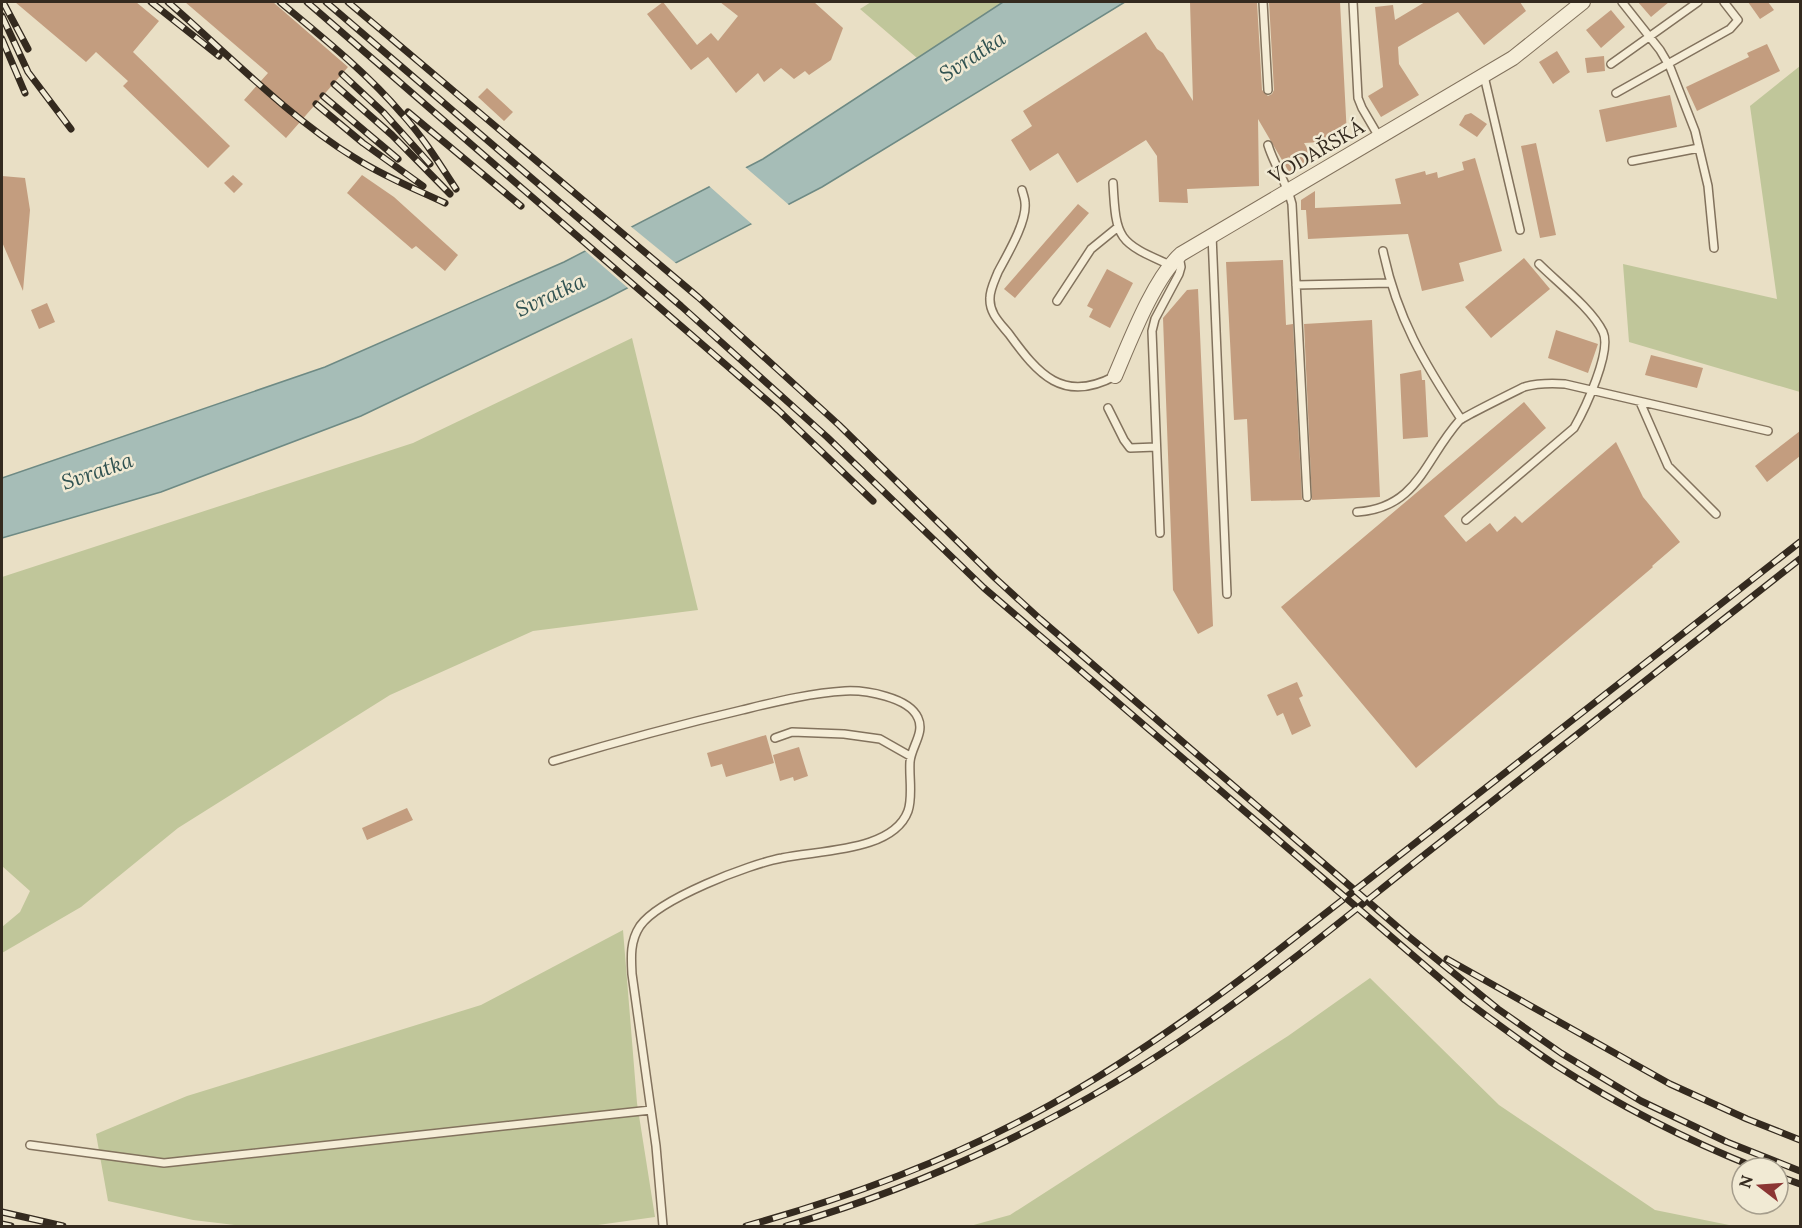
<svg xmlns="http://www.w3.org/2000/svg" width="1802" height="1228" viewBox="0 0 1802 1228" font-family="Lora,serif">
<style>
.green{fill:#c0c69a}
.water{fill:#a6bdb7;stroke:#6e8a84;stroke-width:1.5}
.pier{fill:#e9dfc5}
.building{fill:#c39d7f}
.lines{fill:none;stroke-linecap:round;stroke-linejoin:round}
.lane-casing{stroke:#82725d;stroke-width:10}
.street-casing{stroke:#82725d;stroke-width:16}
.lane{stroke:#f5edd7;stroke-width:7}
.street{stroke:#f5edd7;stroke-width:14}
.rail-casing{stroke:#342a1f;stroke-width:7}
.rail{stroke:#f1ead4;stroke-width:4.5;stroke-dasharray:14;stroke-linecap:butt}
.labels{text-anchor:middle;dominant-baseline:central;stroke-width:5;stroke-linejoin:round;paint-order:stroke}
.street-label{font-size:20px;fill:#342a1f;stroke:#f1ead4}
.water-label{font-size:21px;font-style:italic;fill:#305251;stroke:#f1ead4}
</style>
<rect width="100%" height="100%" fill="#e9dfc5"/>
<!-- green -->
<path class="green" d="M 871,2 L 1003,2 L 917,58 L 860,9 Z
M 1800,66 L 1800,392 L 1629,342 L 1623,264 L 1777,299 L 1750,106 Z
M 632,338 L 698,610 L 533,631 L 390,695 L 178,828 L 81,907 L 2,953 L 2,927 L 20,912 L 30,891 L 2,866 L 2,577 L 413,443 Z
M 623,930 L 637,1103 L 655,1217 L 591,1226 L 243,1226 L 193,1220 L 108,1201 L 96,1134 L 187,1096 L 481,1005 Z
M 1370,978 L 1499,1105 L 1655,1210 L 1734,1226 L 970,1226 L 1010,1215 L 1288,1036 Z"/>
<!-- water -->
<path class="water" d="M 1003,2 L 1125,2 L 822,187 L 606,299 L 361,416 L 161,492 L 2,538 L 2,478 L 325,367 L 564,262 L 763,159 Z"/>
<!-- pier -->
<path class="pier" d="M 744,166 L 789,205 L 792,207 L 754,226 L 708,185 Z
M 629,225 L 678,265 L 629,289 L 582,248 Z"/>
<!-- building -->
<path class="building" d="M 15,2 L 136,2 L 159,21 L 133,52 L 230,146 L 208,168 L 123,86 L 128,81 L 96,52 L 86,62 Z
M 185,2 L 273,2 L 348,67 L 286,138 L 244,100 L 268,73 Z
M 663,2 L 697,45 L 711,33 L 718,41 L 738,16 L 720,2 L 814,2 L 843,28 L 831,60 L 809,75 L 805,71 L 794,79 L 781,68 L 764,82 L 758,73 L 736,93 L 708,57 L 691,70 L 647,14 Z
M 1190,2 L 1257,2 L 1262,90 L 1268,96 L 1272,94 L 1274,90 L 1269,2 L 1340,2 L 1347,136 L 1339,137 L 1339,141 L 1304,143 L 1313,158 L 1289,172 L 1258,119 L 1259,186 L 1187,189 L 1188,203 L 1159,202 L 1157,156 L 1146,140 L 1077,183 L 1058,153 L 1030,171 L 1011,140 L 1032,126 L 1023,111 L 1146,32 L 1157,49 L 1163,53 L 1193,101 Z
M 1425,2 L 1520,2 L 1526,11 L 1484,45 L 1458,12 L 1398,47 L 1399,64 L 1419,95 L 1381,117 L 1368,96 L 1383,87 L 1375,7 L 1393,5 L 1395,20 Z
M 1638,2 L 1669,2 L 1651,17 Z
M 1748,2 L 1768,2 L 1774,10 L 1760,19 Z
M 1611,10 L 1625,27 L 1601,48 L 1586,30 Z
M 1767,44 L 1780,71 L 1697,111 L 1686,87 L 1749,57 L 1747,53 Z
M 1557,51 L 1570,72 L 1553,84 L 1539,62 Z
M 1604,56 L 1605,71 L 1587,73 L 1585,58 Z
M 487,88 L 513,112 L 504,121 L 478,97 Z
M 1670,95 L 1677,127 L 1606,142 L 1599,110 Z
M 1471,113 L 1487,124 L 1477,137 L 1459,125 L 1465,115 Z
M 1536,143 L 1556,235 L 1540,238 L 1521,146 Z
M 1475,158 L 1502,251 L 1459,263 L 1464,281 L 1422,291 L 1408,234 L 1308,239 L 1306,210 L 1301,210 L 1301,200 L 1315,191 L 1315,208 L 1401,204 L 1395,179 L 1425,171 L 1426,175 L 1437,172 L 1438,178 L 1464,170 L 1462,162 Z
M 233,175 L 243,184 L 234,193 L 224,183 Z
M 362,175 L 394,197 L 458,255 L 445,271 L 416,246 L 412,249 L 347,193 Z
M 2,176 L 25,178 L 30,210 L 23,291 L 2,242 Z
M 1078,204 L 1089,213 L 1015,298 L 1004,289 Z
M 1524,258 L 1550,289 L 1491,338 L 1465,307 Z
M 1283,260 L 1286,325 L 1293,324 L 1302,500 L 1251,501 L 1247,419 L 1234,420 L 1226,262 Z
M 1107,269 L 1133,283 L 1110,328 L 1089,317 L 1093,309 L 1087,306 Z
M 1198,289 L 1213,626 L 1198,634 L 1173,590 L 1163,318 L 1187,290 Z
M 47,303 L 55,322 L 39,329 L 31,310 Z
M 1372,320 L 1380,497 L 1312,500 L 1304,324 Z
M 1556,330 L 1598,344 L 1588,373 L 1548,358 Z
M 1651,355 L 1703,368 L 1697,388 L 1645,375 Z
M 1421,370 L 1422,380 L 1425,380 L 1428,437 L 1403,439 L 1400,374 Z
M 1524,402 L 1546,428 L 1444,516 L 1466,542 L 1490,523 L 1497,532 L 1515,516 L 1522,523 L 1616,442 L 1643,497 L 1680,542 L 1652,566 L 1653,567 L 1416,768 L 1281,607 Z
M 1800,431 L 1800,456 L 1767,482 L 1755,466 Z
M 1297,682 L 1303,696 L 1299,698 L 1311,726 L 1292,735 L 1283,713 L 1277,716 L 1267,695 Z
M 766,735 L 774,763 L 726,777 L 722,764 L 711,767 L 707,753 Z
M 799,747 L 808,776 L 794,781 L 793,777 L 780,781 L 773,755 Z
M 407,808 L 413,820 L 367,840 L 362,828 Z"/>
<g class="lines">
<defs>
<path id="lane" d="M 1263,2 L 1268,90
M 1353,2 L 1358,98 L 1362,108 L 1379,137
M 1622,2 L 1660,50 L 1670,67 L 1695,131 L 1708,186 L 1714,248
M 1611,64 L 1698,2
M 1484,76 L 1520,230
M 1616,93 L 1730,29 L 1738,20 L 1724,2
M 1268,145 C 1274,165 1287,183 1292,204 L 1307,497
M 1632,161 L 1699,148
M 1113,183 C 1116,240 1118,242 1170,265
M 1022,190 C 1023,194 1025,199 1025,203 C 1027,222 1007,255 998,272 C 995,280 990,289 990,298 C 989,313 1000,323 1009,334 C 1038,374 1063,404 1115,376
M 1212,235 L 1227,594
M 1383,251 C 1397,318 1424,363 1461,419
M 1296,285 L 1390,283
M 1057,301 L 1091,249 L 1118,227
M 1640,402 L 1668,466 L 1716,514
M 1108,408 L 1124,440 L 1130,448 L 1156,447
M 1357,512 C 1418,508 1425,459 1459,421 C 1463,417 1516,391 1524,387 C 1538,383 1551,383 1565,384 L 1768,431
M 1466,520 L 1574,428 C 1585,409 1612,351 1603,332 C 1592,309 1557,282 1539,264
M 1160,533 L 1152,331 L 1155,319 L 1179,274 L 1181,267 L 1179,256
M 775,738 L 792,732 L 844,734 L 880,739 L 910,756
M 553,761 C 616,742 678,725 742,710 C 775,702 810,693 845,691 C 865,690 909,697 918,718 C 925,733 911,747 910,762 C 909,777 913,797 908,811 C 893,852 818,850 782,858 C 749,864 659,899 640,926 C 630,941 631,957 632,974 L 656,1146 L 663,1226
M 30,1145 L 164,1163 L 651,1110"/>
<path id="street" d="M 1115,376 C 1130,341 1154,278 1181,254 L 1513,58 L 1583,2"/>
</defs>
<!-- lane casing -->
<use href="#lane" class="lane-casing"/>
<!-- street casing -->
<use href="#street" class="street-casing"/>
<!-- lane -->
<use href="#lane" class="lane"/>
<!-- street -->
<use href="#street" class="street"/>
<defs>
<path id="rail" d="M 3,2 L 28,49
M 151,2 L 219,56
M 168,2 C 227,53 288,117 355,158 C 383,176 415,189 445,203
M 280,2 C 322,37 366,72 402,114 C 423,137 439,163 456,189
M 307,2 L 778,410 L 873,501
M 326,2 L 681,306 L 827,437 L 984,588 L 1465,1000 C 1495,1022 1524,1044 1554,1064 C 1618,1105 1686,1140 1757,1168
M 348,2 L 698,297 L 839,425 L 995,578 L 1040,619 L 1408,936 L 1498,1009 L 1561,1053 L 1641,1101 L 1727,1142 L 1800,1171
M 2,16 L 28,72 L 71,129
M 2,39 L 25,93
M 342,74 L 384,113 L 430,164
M 334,84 L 392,135 L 450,194
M 323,96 L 398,159
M 316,104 L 363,143 L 423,186
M 408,112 L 521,206
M 1447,959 L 1670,1084 L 1747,1119 L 1800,1140
M 1778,1176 L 1800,1184
M 2,1212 L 63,1226
M 2,1224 L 11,1226
M 746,1226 C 851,1197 955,1158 1050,1105 C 1124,1064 1192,1016 1258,966 L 1800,542
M 786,1226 C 935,1183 1078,1113 1205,1024 C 1284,969 1358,907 1433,848 C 1556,752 1678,655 1800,559"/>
</defs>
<!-- rail casing -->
<use href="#rail" class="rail-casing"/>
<!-- rail -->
<use href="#rail" class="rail"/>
</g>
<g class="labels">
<!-- street labels -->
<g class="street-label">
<text transform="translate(1316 151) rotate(-30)">VODAŘSKÁ</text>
</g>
<!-- water labels -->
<g class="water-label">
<text transform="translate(972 56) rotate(-33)">Svratka</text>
<text transform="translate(550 295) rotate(-25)">Svratka</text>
<text transform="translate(97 471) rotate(-19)">Svratka</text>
</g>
</g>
<!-- border -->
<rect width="1802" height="1228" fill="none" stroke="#342a1f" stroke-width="6"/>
<!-- north arrow -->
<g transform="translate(1760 1186) rotate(287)"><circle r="28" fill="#f1ead4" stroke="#a59d8c" stroke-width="1.5"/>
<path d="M0-4.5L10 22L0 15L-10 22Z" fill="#8b3533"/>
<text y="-9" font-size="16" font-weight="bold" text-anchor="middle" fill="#342a1f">N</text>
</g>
</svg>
